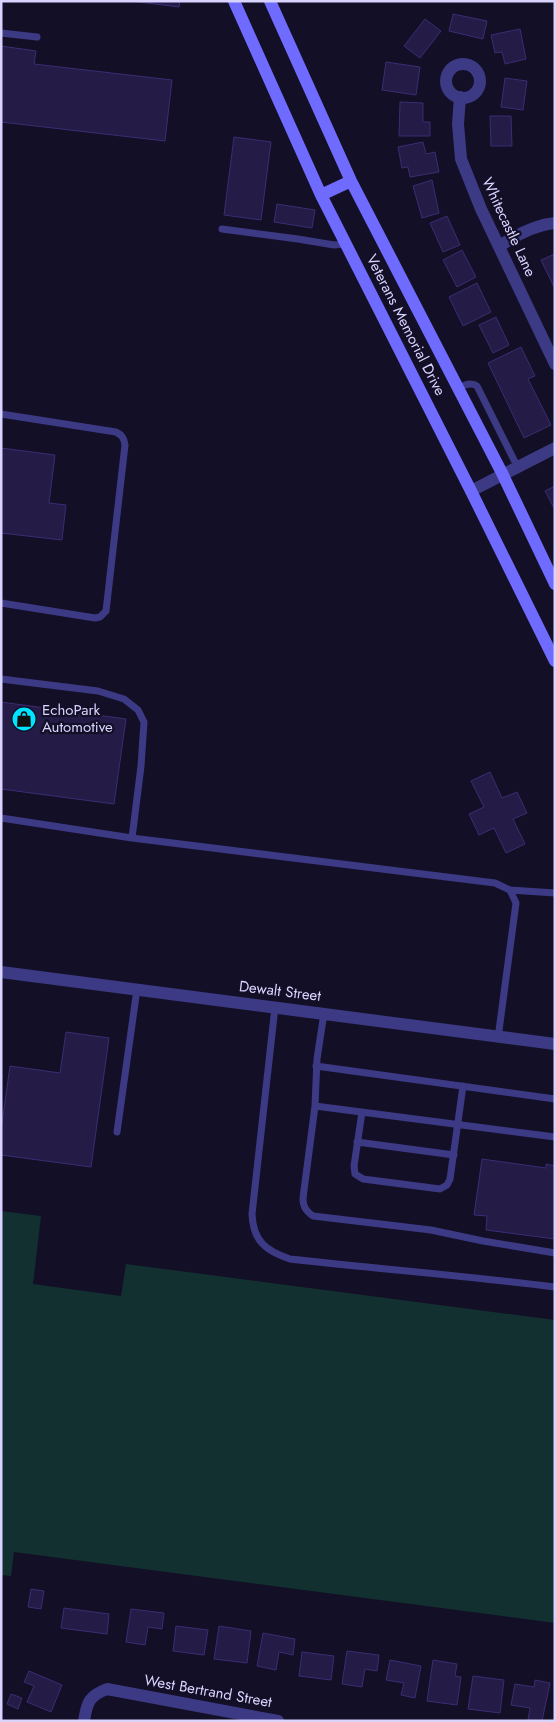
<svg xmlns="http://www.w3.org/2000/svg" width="556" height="1722" viewBox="0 0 556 1722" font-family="Jost,sans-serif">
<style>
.green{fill:#12302f}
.building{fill:#241b47;stroke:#3b2d73}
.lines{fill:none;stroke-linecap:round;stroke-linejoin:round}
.service{stroke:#3d3a85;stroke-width:7}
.minor{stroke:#3d3a85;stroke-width:12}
.tertiary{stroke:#3d3a85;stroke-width:12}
.secondary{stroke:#6f6bff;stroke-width:12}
.labels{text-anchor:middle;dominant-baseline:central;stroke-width:4.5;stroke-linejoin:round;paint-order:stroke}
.street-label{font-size:15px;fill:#d9d4ff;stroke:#130f26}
.poi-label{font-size:15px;fill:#d9d4ff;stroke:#130f26;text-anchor:start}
</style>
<rect width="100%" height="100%" fill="#130f26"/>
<!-- green -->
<path class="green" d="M 1,1211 L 41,1216 L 33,1284 L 121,1296 L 126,1264 L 555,1320 L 555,1623 L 14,1552 L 11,1576 L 1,1575 Z"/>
<!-- building -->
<path class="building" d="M 131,1 L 180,1 L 179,7 Z
M 453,14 L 487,21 L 483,39 L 449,31 Z
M 425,19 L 441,31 L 420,58 L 404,46 Z
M 520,29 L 526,59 L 505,64 L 502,52 L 495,53 L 491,35 Z
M 1,46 L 36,51 L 34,64 L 172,80 L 165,141 L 1,122 Z
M 386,62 L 420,67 L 416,95 L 382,90 Z
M 505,78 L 527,81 L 523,110 L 501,107 Z
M 400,102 L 423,103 L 423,122 L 430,122 L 430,136 L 399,136 Z
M 490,116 L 511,116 L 512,146 L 491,146 Z
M 234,137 L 271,142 L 261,220 L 224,215 Z
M 423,142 L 426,154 L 435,152 L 439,172 L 410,177 L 408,167 L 402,168 L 398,147 Z
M 432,180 L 439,213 L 422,218 L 413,186 Z
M 277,204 L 315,210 L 312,228 L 274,222 Z
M 447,216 L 460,245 L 443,252 L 430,223 Z
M 462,250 L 476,277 L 457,287 L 443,260 Z
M 555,254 L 555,286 L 554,287 L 541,260 Z
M 477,283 L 491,312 L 463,326 L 449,297 Z
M 496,317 L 509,345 L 493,353 L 479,325 Z
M 521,347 L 535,376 L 528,379 L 551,425 L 524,438 L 488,363 Z
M 1,448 L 55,455 L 49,503 L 66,505 L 62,540 L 1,533 Z
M 555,486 L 555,510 L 545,491 Z
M 1,702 L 126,719 L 114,804 L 1,789 Z
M 490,772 L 502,798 L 517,792 L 527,813 L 513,819 L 525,844 L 506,853 L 494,828 L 479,835 L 469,814 L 484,807 L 471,781 Z
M 66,1032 L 109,1038 L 91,1167 L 1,1155 L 1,1130 L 10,1066 L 60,1073 Z
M 482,1159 L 546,1168 L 546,1164 L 555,1166 L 555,1239 L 486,1230 L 487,1216 L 474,1215 Z
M 31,1589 L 44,1591 L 41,1609 L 28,1607 Z
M 64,1608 L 109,1614 L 107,1634 L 61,1628 Z
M 131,1609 L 164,1613 L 162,1629 L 148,1627 L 145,1645 L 126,1642 Z
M 176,1626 L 208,1630 L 204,1655 L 173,1651 Z
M 219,1626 L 251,1631 L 247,1663 L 214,1659 Z
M 263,1633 L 295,1639 L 293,1655 L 279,1652 L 276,1670 L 257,1666 Z
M 347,1651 L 379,1655 L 377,1671 L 365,1669 L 362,1687 L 342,1684 Z
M 302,1652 L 334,1656 L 331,1680 L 299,1676 Z
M 390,1660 L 421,1666 L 415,1698 L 401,1695 L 404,1683 L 386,1680 Z
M 433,1660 L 457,1664 L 455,1676 L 461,1677 L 457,1705 L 427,1701 Z
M 29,1671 L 62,1685 L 51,1712 L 27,1702 L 34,1686 L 24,1682 Z
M 473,1676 L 504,1680 L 500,1713 L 468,1709 Z
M 535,1680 L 550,1683 L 542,1721 L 528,1720 L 530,1708 L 511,1705 L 515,1684 L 534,1687 Z
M 11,1694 L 22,1698 L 18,1709 L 7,1704 Z"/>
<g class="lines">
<!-- service -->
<path class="service" d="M 1,33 L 37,37
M 222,229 L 298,239 L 334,245 L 346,244
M 458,388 C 465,385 470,382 477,386 L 517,466
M 1,414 L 116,432 C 122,435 124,438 125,445 L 106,611 L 100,617 L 95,618 L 1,603
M 1,679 L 98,691 L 124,699 L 138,710 L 144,722 L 141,766 L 132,838
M 1,818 L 132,838 L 495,883 L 510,890 L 516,903 L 498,1038
M 510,890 L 555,893
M 275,1007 L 252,1214 C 253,1241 266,1251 290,1259 C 379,1269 467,1276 555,1287
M 324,1013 L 317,1059 L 315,1106 L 303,1198 C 303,1207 306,1211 313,1216 L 431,1230 L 483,1241 L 555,1253
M 316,1066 L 555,1099
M 315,1106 L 555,1137
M 362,1112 L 354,1166 L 355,1174 L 363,1179 L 440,1189 L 447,1185 L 450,1179 L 463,1086
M 117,1132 L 137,989
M 357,1142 L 454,1155"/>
<!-- minor -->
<path class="minor" d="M446 81a17 17 0 1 1 34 0a17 17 0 1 1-34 0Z
M 460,97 L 458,124 L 461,159 L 481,209 L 555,364
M 500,246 C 516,235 535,225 555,223
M 471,491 L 555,448
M 84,1721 C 87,1702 89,1696 107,1689 L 278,1721"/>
<!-- tertiary -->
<path class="tertiary" d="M 1,972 L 555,1044"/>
<!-- secondary -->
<path class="secondary" d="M 234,1 L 321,195 L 471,491 L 555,661
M 270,1 L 351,181 L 502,473 L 555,584
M 321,195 L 351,181"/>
</g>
<!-- icons -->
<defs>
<symbol id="shop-disc" viewBox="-11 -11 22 22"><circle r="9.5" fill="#00e5ff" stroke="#130f26"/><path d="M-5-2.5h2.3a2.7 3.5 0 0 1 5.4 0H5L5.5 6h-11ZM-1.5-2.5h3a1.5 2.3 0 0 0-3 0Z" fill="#111"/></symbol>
</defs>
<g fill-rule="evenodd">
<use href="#shop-disc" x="10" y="705" width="28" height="28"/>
</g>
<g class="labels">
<!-- street labels -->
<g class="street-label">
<text transform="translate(509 227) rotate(65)">Whitecastle Lane</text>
<text transform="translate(406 325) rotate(63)">Veterans Memorial Drive</text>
<text transform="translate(280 991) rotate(7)">Dewalt Street</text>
<text transform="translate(208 1691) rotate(10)">West Bertrand Street</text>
</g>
<!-- poi labels -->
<g class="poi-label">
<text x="42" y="710">EchoPark<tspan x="42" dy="17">Automotive</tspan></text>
</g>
</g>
<!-- border -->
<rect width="556" height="1722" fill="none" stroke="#d9d4ff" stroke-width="5"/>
</svg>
